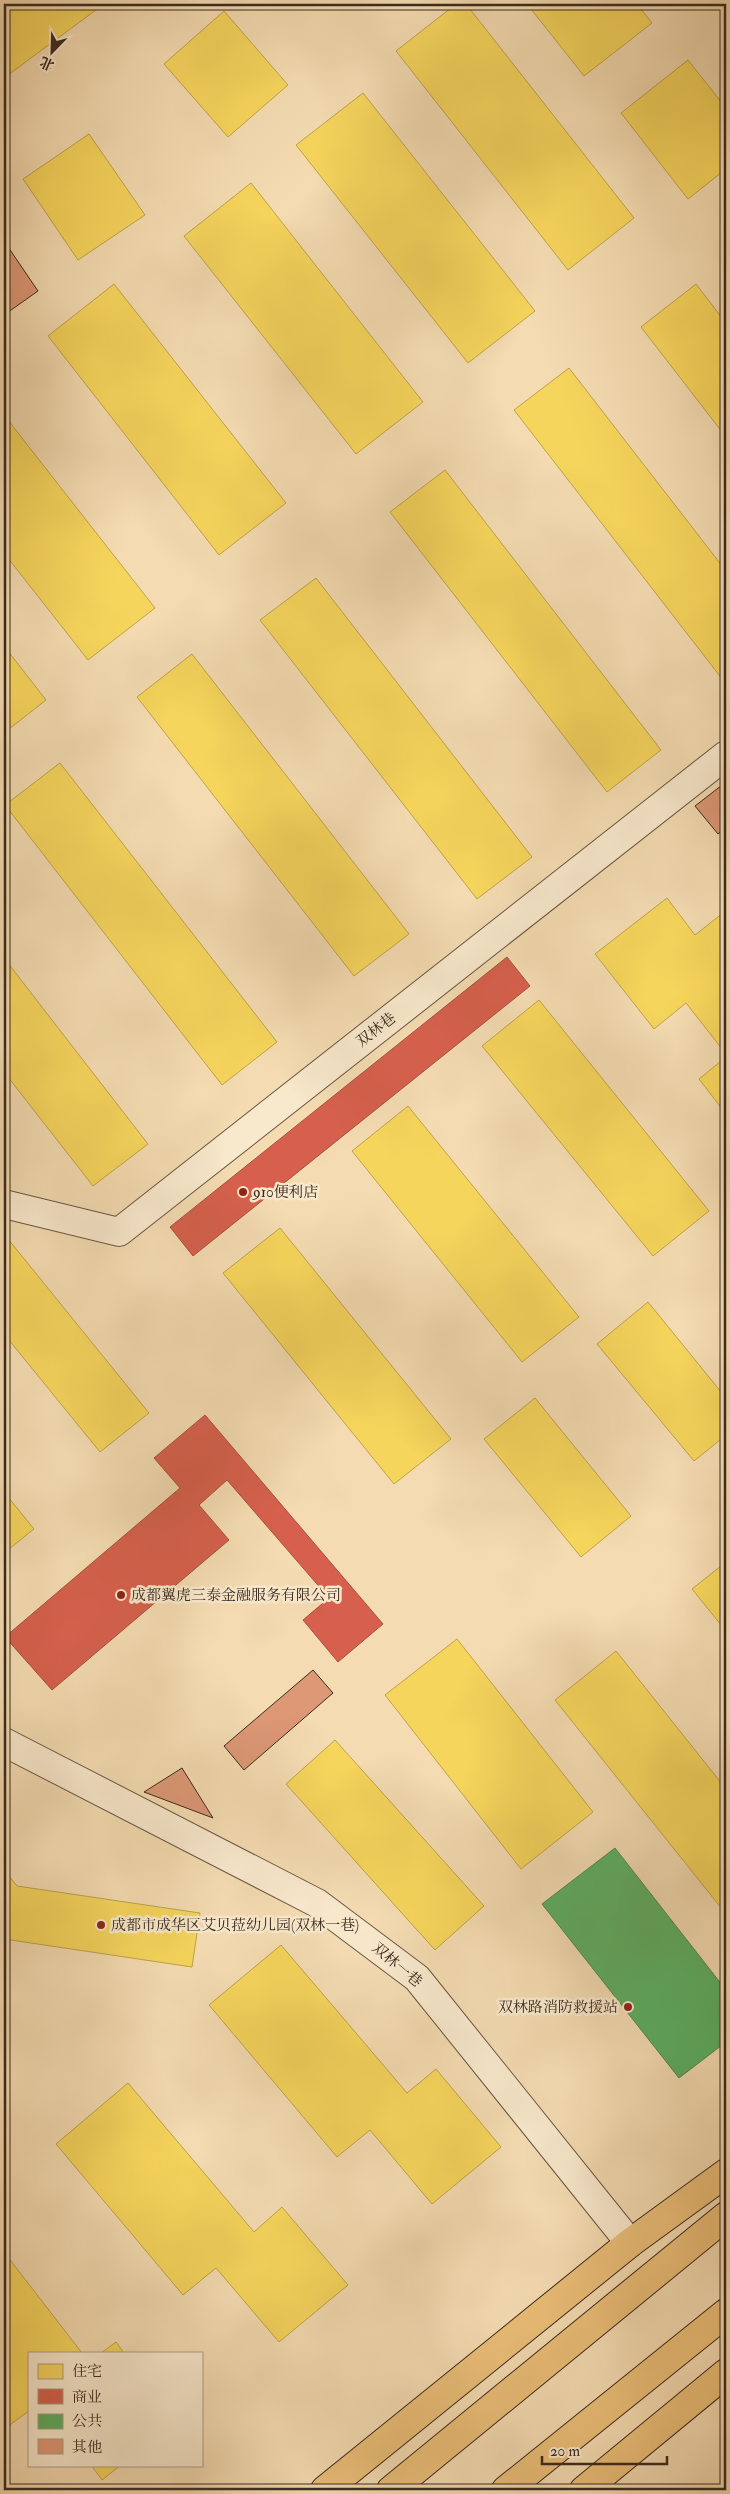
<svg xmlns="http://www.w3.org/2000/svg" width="730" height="2494" viewBox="0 0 730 2494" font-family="'IM FELL Double Pica','Noto Serif SC',serif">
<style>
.homes{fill:#f6d55c;stroke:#bea24a}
.shops{fill:#d6604d;stroke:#a8503f}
.public{fill:#5aae61;stroke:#51864d}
.building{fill:#dd9876;stroke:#3b2a1f}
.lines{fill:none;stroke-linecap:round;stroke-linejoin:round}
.minor-casing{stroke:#695644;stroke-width:30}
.major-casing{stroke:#3b2a1f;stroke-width:30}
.minor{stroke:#f8e8cc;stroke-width:28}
.major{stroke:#eabe78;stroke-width:28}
.poi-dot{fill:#8f2418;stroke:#f8e8cc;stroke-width:2}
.labels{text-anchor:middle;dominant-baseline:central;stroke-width:5;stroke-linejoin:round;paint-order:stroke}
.street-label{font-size:15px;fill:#3b2a1f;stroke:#f8e8cc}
.poi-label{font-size:15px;fill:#3b2a1f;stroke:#f8e8cc;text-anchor:start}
</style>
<rect width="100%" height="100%" fill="#f4dbb1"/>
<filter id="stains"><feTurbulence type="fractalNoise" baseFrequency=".004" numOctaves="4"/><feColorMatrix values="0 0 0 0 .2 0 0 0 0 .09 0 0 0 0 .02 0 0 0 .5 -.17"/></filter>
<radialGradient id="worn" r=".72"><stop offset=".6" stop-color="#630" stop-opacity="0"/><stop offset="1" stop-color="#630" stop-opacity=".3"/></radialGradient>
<!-- homes -->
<path class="homes" d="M 14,4 L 104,4 L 4,78 L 4,12 Z
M 456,4 L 466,4 L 634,218 L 568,270 L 396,51 Z
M 527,4 L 637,4 L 652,23 L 584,76 Z
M 224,11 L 288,85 L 228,137 L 164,64 Z
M 688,60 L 726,108 L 726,169 L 688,199 L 621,113 Z
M 363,93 L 535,311 L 468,363 L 296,145 Z
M 89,134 L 145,215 L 78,260 L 23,179 Z
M 251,183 L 423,402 L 356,454 L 184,236 Z
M 114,284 L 286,503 L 219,555 L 48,336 Z
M 696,284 L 726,323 L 726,437 L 641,327 Z
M 569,368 L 726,571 L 726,684 L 514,410 Z
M 4,415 L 155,608 L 88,660 L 4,553 Z
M 445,470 L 661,750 L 607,792 L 390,512 Z
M 316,578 L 532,857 L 477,899 L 260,620 Z
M 4,646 L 46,700 L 4,733 Z
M 192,654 L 409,934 L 354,976 L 137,697 Z
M 60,763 L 277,1042 L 222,1085 L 5,805 Z
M 667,898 L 695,935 L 723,913 L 726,917 L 726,967 L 722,970 L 726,975 L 726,1054 L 686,1003 L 654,1029 L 595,954 Z
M 4,958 L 148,1144 L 93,1186 L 4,1072 Z
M 539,1000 L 709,1211 L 653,1256 L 482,1046 Z
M 726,1057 L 726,1114 L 699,1079 Z
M 408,1106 L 579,1317 L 522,1362 L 352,1151 Z
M 280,1228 L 451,1439 L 394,1484 L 223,1273 Z
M 4,1234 L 149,1413 L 100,1452 L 4,1334 Z
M 648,1302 L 726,1398 L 726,1435 L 694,1461 L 597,1344 Z
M 535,1398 L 631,1516 L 581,1557 L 484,1439 Z
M 4,1492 L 34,1529 L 4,1553 Z
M 726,1562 L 726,1631 L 692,1589 Z
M 457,1639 L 593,1812 L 521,1869 L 385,1695 Z
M 616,1651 L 726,1789 L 726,1914 L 555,1700 Z
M 335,1740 L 484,1906 L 435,1950 L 286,1784 Z
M 4,1870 L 17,1886 L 200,1913 L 192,1967 L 4,1939 Z
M 281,1945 L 407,2093 L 436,2069 L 501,2147 L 432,2204 L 370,2130 L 337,2157 L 209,2005 Z
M 128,2083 L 254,2232 L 282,2207 L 348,2285 L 279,2342 L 216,2268 L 183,2295 L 56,2144 Z
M 4,2252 L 82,2353 L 29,2353 L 29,2411 L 4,2429 Z
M 116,2342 L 124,2353 L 101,2353 Z
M 91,2465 L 121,2465 L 102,2480 Z"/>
<!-- shops -->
<path class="shops" d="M 507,957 L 530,986 L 193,1256 L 170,1227 Z
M 205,1415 L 383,1624 L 338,1662 L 303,1620 L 329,1598 L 227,1480 L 199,1505 L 229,1540 L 52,1690 L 5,1637 L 180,1488 L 154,1458 Z"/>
<!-- public -->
<path class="public" d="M 615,1848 L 726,1990 L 726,2042 L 679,2078 L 542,1904 Z"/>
<!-- building -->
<path class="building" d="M 4,241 L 38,291 L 4,315 Z
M 726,782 L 726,827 L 718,834 L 695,806 Z
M 313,1670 L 333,1693 L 244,1770 L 224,1746 Z
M 182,1768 L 213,1818 L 144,1792 Z"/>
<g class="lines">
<defs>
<path id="minor" d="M 4,1204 L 119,1232 L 726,755
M 4,1742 L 317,1903 L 417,1978 L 630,2243"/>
<path id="major" d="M 325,2490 L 630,2243 L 726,2173
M 391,2490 L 726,2216
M 506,2490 L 726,2313
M 584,2490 L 726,2373"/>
</defs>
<!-- minor casing -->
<use href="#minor" class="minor-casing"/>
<!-- major casing -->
<use href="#major" class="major-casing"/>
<!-- minor -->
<use href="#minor" class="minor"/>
<!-- major -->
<use href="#major" class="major"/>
</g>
<!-- markers -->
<g class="poi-dot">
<circle cx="243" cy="1192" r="5"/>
<circle cx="121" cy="1595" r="5"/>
<circle cx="101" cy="1925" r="5"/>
<circle cx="628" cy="2007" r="5"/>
</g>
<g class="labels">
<!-- street labels -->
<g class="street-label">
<text transform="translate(376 1030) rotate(-38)">双林巷</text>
<text transform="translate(397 1965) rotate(40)">双林一巷</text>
</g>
<!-- poi labels -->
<g class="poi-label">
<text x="253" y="1192">910便利店</text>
<text x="131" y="1595">成都翼虎三泰金融服务有限公司</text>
<text x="111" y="1925">成都市成华区艾贝菈幼儿园(双林一巷)</text>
<text x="618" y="2007" text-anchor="end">双林路消防救援站</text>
</g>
</g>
<!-- margin -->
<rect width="730" height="2494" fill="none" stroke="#f4dbb1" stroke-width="20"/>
<rect x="5" y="5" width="720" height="2484" fill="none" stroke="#3b2a1f" stroke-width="2.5"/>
<rect x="10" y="10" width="710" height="2474" fill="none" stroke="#3b2a1f"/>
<!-- legend -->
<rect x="28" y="2352" width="175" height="115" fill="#f8e8cc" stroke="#ac9c87"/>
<rect x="38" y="2364" width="25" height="15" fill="#f6d55c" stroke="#ac9c87"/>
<text x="72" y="2376" font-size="15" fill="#3b2a1f">住宅</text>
<rect x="38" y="2389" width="25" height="15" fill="#d6604d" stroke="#ac9c87"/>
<text x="72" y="2402" font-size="15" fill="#3b2a1f">商业</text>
<rect x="38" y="2414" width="25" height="15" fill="#5aae61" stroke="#ac9c87"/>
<text x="72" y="2426" font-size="15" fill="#3b2a1f">公共</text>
<rect x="38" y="2439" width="25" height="15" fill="#dd9876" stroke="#ac9c87"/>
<text x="72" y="2452" font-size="15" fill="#3b2a1f">其他</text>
<!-- north arrow -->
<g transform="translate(52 52) rotate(203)" stroke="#f8e8cc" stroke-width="4" paint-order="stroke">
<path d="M0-4L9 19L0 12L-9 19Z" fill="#3b2a1f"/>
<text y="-8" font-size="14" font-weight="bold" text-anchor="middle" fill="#3b2a1f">北</text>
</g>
<!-- scale -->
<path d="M542 2456v8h125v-8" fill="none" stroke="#3b2a1f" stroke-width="2.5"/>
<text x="550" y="2456" font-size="15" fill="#3b2a1f" stroke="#f8e8cc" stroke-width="4" paint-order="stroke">20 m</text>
<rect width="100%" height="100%" filter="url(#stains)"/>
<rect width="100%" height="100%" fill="url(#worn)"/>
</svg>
